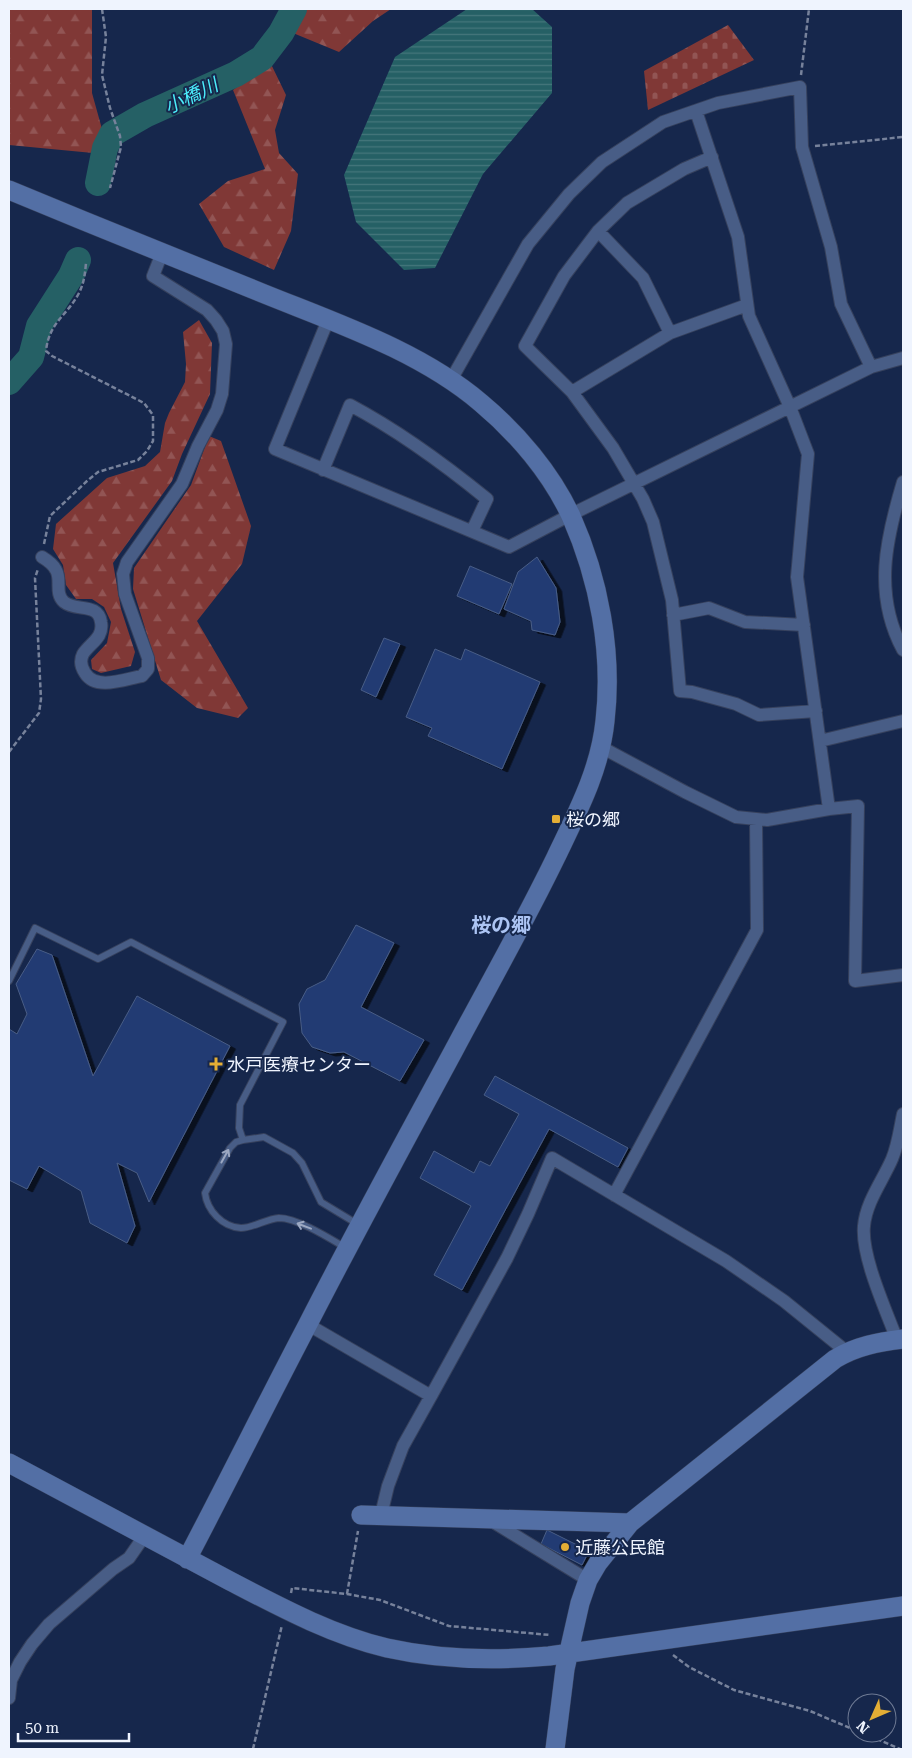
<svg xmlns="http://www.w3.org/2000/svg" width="912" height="1758" viewBox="0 0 912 1758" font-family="'Roboto Serif','Noto Sans JP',serif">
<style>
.forest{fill:url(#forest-firs)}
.cemetery{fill:url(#cemetery-stones)}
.water{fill:url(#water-rules)}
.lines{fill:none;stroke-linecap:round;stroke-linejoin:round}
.river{stroke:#256065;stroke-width:26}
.building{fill:#213b73;stroke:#495d86;filter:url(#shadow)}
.lane-casing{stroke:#36415d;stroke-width:8}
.street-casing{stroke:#36415d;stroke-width:14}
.secondary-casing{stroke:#36415d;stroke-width:20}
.path{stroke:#77829b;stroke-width:2.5;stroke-dasharray:5 2.5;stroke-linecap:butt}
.lane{stroke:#485d86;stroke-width:6}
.street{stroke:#485d86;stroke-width:12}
.secondary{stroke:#536fa5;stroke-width:19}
.oneway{stroke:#9ca8c2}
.poi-dot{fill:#e4ae35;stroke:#16274c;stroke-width:2}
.labels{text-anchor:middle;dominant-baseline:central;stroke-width:4;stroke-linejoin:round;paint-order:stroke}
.poi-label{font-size:18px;fill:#eff4fe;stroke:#16274c;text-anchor:start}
.water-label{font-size:19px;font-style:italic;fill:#4bedfb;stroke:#16274c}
.quarter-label{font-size:20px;font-weight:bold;fill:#acc4f3;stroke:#16274c}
</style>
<defs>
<pattern id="forest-firs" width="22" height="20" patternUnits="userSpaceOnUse" patternTransform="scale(1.25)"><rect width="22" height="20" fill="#803836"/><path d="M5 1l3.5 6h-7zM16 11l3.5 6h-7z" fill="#925554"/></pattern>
<pattern id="cemetery-stones" width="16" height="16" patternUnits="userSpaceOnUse" patternTransform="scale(1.25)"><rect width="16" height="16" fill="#803836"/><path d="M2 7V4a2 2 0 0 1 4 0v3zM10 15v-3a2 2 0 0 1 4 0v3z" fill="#925554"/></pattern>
<pattern id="water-rules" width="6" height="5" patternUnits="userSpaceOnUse" patternTransform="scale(1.25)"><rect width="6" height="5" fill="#256065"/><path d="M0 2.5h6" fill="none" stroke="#45777c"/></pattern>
<filter id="shadow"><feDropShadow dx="5.5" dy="3" stdDeviation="0" flood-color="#0009"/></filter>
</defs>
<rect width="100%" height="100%" fill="#16274c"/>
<!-- forest -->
<path class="forest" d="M 9,9 L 92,9 L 92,93 L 102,129 L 93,153 L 9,145 Z
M 303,9 L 391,9 L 373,21 L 339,52 L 293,33 Z
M 270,62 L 286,95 L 275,130 L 279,153 L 298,174 L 291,231 L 274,270 L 224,247 L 199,204 L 228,181 L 265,169 L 233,90 Z
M 199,320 L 212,343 L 210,394 L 182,454 L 172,481 L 113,563 L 121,609 L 135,652 L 131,666 L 101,673 L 92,669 L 91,660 L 107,643 L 111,622 L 104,607 L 92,599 L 76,599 L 66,585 L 63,565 L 53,549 L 56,524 L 107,478 L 145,466 L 160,452 L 165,423 L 169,413 L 185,382 L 186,364 L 183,332 Z
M 209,436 L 221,441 L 251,526 L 242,564 L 197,621 L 248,708 L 238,718 L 197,708 L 161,680 L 133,589 L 134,568 L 191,485 Z"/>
<!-- cemetery -->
<path class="cemetery" d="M 728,25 L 754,60 L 648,110 L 644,71 Z"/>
<!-- water -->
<path class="water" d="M 467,9 L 532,9 L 552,27 L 552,93 L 483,174 L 435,268 L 404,270 L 356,222 L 344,175 L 395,57 Z"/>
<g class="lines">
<!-- river -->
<path class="river" d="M 98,183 L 105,148 L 112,134 L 145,115 L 236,74 L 262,58 L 281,33 L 294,9
M 9,382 L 31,357 L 39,326 L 71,276 L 78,260"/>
</g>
<!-- building -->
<path class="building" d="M 537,557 L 556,588 L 560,622 L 555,635 L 532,630 L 531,621 L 504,609 L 518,572 Z
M 470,566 L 512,584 L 499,614 L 457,596 Z
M 384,638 L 400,644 L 376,697 L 361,690 Z
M 435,649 L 461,660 L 465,649 L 540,682 L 502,769 L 428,736 L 432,728 L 406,717 Z
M 356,925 L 394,943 L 361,1007 L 424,1040 L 400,1081 L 344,1052 L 330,1053 L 312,1047 L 302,1033 L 299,1004 L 307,989 L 325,980 Z
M 37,949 L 52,955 L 93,1076 L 137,996 L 230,1046 L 149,1202 L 137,1173 L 117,1163 L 135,1226 L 127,1243 L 90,1223 L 81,1191 L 39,1166 L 27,1189 L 9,1180 L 9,1029 L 17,1034 L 27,1014 L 16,984 Z
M 495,1076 L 628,1148 L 618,1167 L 549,1129 L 462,1290 L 434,1275 L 471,1206 L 420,1178 L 434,1151 L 474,1173 L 480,1161 L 490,1166 L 519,1114 L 484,1095 Z
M 547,1530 L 589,1551 L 582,1565 L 541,1544 Z"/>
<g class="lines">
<defs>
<path id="lane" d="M 9,981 L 35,928 L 98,959 L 131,942 L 283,1022 L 240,1105 L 239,1128 L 243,1140
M 346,1248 C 329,1238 297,1218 279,1218 C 266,1219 253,1228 241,1228 C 222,1227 207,1210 205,1193 L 230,1148 L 236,1142 L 243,1140 L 264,1137 L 293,1153 L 302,1163 L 321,1202 L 359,1225"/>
<path id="street" d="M 696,111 L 738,237 L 749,316 L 790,407 L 808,454 L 797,577 L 829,809
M 712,157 L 684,169 L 627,203 L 598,231 L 564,276 L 525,346 L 572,392 L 613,448 L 643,499 L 653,522 L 672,600 L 680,691 L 692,692 L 736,704 L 759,715 L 816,711
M 598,231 L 643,278 L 670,333
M 328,320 L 275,449 L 509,547 L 570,515 L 871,367 L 903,358
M 451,380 L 528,244 L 569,194 L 602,162 L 663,122 L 718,103 L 800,87 L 802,147 L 831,247 L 841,304 L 871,367
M 572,392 L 670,333 L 747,305
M 323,470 L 350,405 C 399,431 444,464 487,499 L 472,531
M 903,482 C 886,539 873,594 903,650
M 42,557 C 47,560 53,564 56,570 C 62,580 54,593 64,602 C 76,612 98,602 101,622 C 104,638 90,643 83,654 C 80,660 81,667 85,673 C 96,691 125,679 142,676 L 148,669 L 148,658 L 125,594 L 123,574 L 127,562 L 182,484 L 198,446 L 217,410 L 222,394 L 226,344 L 223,331 L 216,320 L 207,310 L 153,276 L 162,253
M 673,615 L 709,608 L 745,622 L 804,625
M 820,741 L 903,721
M 601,747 L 685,792 L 736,817 L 767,820 L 829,809 L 858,806 L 855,981 L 903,975
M 614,1195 L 757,930 L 756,819
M 307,1324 L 431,1396 L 507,1258 L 528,1214 L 552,1158 L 726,1261 L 784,1301 L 847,1352
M 897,1340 C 886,1310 861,1256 864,1226 C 866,1202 883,1180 892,1159 C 898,1145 900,1128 903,1114
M 381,1515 L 388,1486 L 403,1446 L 431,1396
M 490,1520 L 588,1580
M 9,1698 L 11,1680 L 20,1662 L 32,1644 L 49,1624 L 113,1569 L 129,1558 L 145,1535"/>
<path id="secondary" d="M 9,190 C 93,225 177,259 262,293 C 336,323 420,351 481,403 C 517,433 551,473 571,516 C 599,579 613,652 605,721 C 600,770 577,813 556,857 C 524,923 488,986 454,1050 C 405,1141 355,1232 308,1324 C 267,1402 228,1481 187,1559
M 9,1463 C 83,1502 156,1542 230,1581 C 280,1607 332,1635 387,1648 C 441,1660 494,1661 549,1656 L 903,1606
M 361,1515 L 630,1523
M 555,1749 L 565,1669 L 580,1603 L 588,1580 L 598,1563 L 630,1523 L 835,1359 C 856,1346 879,1342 903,1339"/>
</defs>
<!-- lane casing -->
<use href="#lane" class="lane-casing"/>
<!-- street casing -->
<use href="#street" class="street-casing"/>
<!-- secondary casing -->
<use href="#secondary" class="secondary-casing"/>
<!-- path -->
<path class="path" d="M 102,9 L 106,37 L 102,75 L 110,108 L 120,136 L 121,147 L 110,188
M 801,75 L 809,9
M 815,146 L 903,137
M 44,544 L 50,516 L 87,481 L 98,472 L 138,460 L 147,451 L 153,441 L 153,415 L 144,403 L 52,356 L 46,351 C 49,322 67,316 79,293 C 84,283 85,274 86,263
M 9,752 L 39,713 L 41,699 L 35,578 L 38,569
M 291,1593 L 292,1588 L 347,1594 L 380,1600 L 449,1626 L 550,1635
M 347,1594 L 358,1531
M 673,1655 L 689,1667 L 734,1690 L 810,1711 L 857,1731
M 863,1733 L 900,1749
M 253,1749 L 282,1625"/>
<!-- lane -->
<use href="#lane" class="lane"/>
<!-- street -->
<use href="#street" class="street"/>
<!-- secondary -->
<use href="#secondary" class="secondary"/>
</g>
<!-- one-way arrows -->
<defs><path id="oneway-shaft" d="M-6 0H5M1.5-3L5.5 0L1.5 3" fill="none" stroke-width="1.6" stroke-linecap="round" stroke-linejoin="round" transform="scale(1.25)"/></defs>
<g class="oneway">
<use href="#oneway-shaft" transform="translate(225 1156) rotate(-61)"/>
<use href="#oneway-shaft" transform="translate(304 1226) rotate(-159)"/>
</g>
<!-- markers -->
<g class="poi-dot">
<rect x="551" y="814" width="10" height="10" rx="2.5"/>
<path d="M213.5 1056.5h5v5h5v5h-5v5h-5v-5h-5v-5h5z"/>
<circle cx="565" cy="1547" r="5"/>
</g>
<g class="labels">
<!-- poi labels -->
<g class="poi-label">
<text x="566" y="819">桜の郷</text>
<text x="227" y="1064">水戸医療センター</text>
<text x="575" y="1547">近藤公民館</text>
</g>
<!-- water labels -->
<g class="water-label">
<text transform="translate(191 96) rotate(-26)">小橋川</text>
</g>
<!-- quarter labels -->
<g class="quarter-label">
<text x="501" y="925">桜の郷</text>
</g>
</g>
<!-- border -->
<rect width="912" height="1758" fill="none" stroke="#eff4fe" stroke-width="20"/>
<!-- north arrow -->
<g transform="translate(872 1718) rotate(225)"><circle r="24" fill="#16274c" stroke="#6d7993"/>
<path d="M0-4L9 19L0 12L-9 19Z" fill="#e4ae35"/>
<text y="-8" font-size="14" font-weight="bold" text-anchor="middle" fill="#eff4fe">N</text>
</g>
<!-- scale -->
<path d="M18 1733v8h111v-8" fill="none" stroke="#eff4fe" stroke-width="2.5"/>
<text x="25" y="1733" font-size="15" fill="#eff4fe" stroke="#16274c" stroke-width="4" paint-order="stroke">50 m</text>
</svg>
